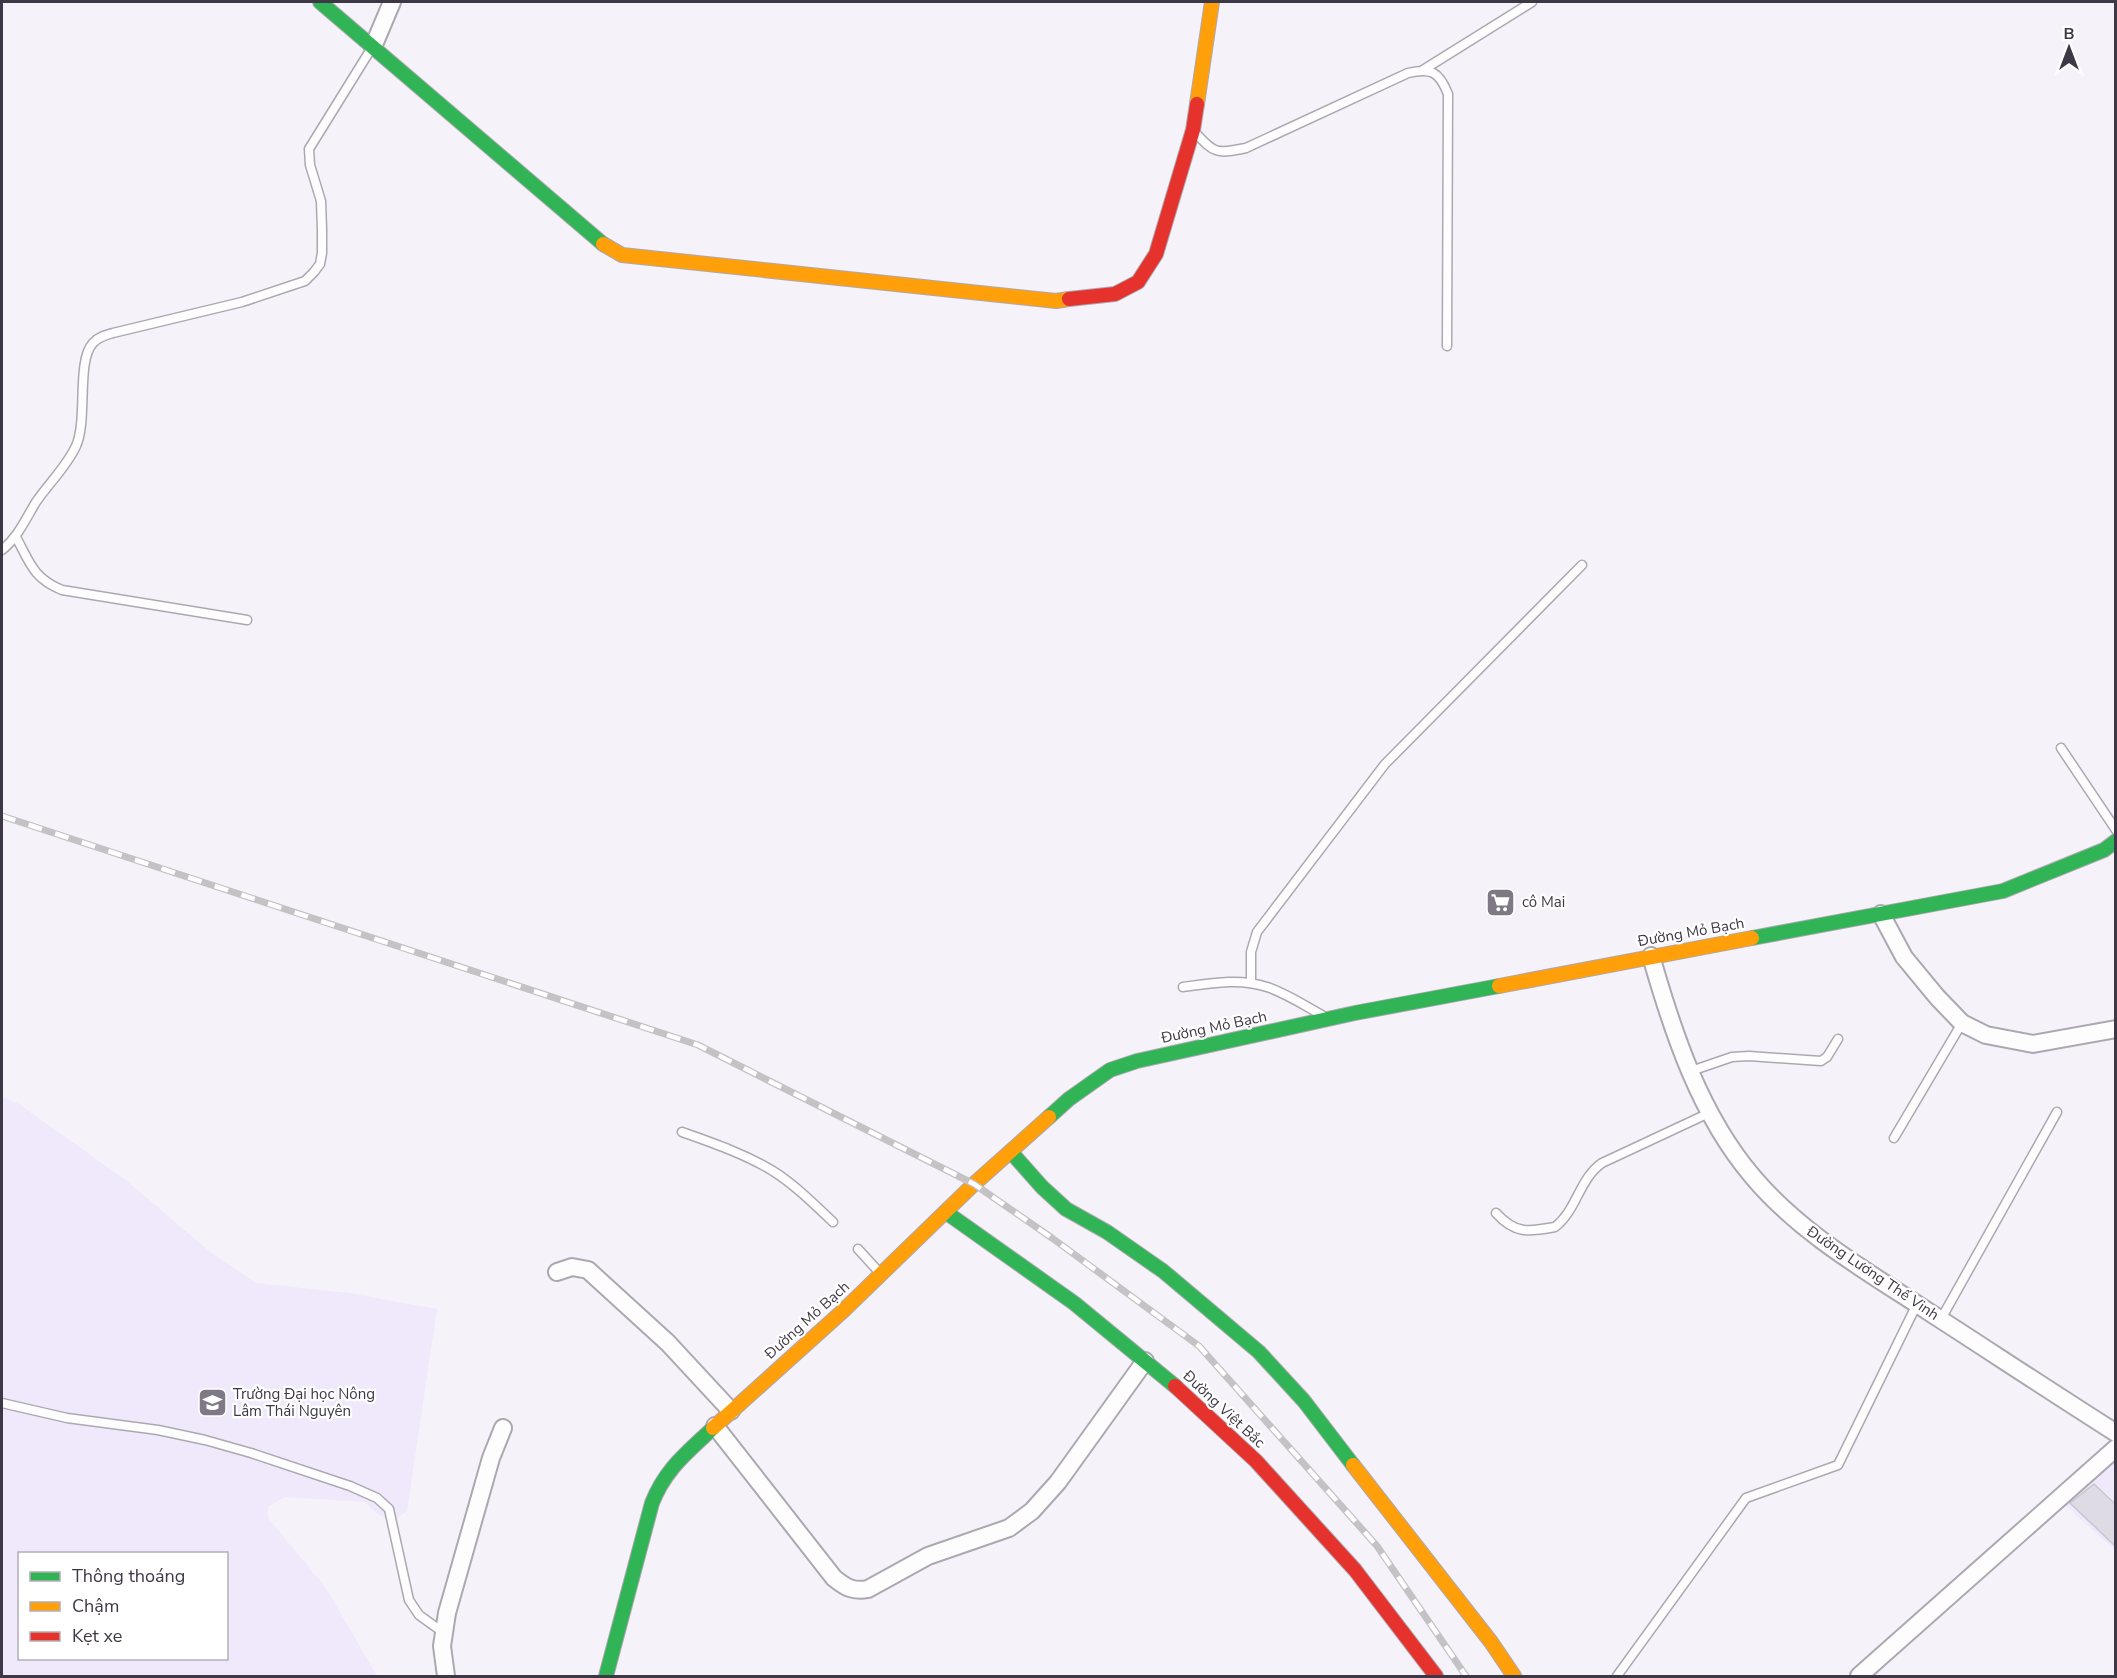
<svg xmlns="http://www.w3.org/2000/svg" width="2117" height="1678" viewBox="0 0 2117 1678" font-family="'Nunito Sans',sans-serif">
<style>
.built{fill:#f0e9fb;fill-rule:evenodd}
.building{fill:#dfdbe5;stroke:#cac5cf;stroke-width:1.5}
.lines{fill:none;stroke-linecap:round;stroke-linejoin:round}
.lane-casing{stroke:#aca8b1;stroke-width:11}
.street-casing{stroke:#aca8b1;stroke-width:20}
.fast-casing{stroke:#aca8b1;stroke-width:16}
.slow-casing{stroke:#aca8b1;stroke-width:16}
.jam-casing{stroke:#aca8b1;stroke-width:16}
.lane{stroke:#fefdfe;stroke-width:8}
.street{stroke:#fefdfe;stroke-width:16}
.fast{stroke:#30b455;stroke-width:14}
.slow{stroke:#ff9f0a;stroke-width:14}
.jam{stroke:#e5322d;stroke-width:14}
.rail-casing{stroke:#c4c2c5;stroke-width:7}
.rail{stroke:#fff;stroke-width:4.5;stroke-dasharray:14;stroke-linecap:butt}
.labels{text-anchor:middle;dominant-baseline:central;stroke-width:4.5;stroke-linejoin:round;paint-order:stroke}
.poi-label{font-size:15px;fill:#3e3846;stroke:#fff;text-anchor:start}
.street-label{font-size:15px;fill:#3e3846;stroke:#fff}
</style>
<rect width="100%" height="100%" fill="#f6f2fa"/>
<!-- built -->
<path class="built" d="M 2,1097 L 19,1104 L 127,1181 L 208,1250 L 256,1283 L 349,1293 L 437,1309 L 407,1511 L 392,1522 L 377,1514 L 365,1502 L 285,1497 L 268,1507 L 268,1518 L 326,1588 L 377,1676 L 2,1676 ZM 20,1554 L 226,1554 L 226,1658 L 20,1658 Z
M 2115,1459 L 2115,1551 L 2061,1501 Z"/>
<!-- building -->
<path class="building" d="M 2094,1484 L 2115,1504 L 2115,1546 L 2070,1503 Z"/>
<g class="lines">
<defs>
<path id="lane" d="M 1423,70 L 1532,2
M 1195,132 C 1214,154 1218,154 1246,148 L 1408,73 C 1431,68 1439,71 1448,94 L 1447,346
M 16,537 C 30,563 33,578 62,590 L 247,620
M 2,550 C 18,537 25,520 36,502 C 49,483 67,466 76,446 C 88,420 76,361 93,343 C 98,337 106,335 113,333 L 242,302 L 305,281 L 314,272 L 320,264 L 322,253 L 322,229 L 321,201 L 310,165 L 309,149 L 371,49
M 2061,748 L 2116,830
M 1251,983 L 1251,952 L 1257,932 L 1385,764 L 1582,565
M 1183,987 C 1212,983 1240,978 1267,987 C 1286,993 1305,1006 1322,1015
M 1691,1071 L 1732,1057 L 1749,1056 L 1821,1061 L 1827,1057 L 1838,1039
M 682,1132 C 713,1143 745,1154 773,1171 C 795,1185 814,1204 833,1222
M 1894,1138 L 1962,1023
M 1496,1213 C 1515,1234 1528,1232 1555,1227 C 1577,1210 1579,1179 1602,1163 L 1709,1113
M 858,1249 L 879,1272
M 1941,1319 L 2057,1112
M 2,1403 L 67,1418 L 158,1430 L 205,1440 L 251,1453 L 350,1486 L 377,1498 L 389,1509 L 409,1600 L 419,1615 L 444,1633
M 1617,1676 L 1746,1498 L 1838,1465 L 1917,1304"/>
<path id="street" d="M 373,47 L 392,2
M 1881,914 L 1904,957 L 1937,997 L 1962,1023 L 1986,1035 L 2033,1044 L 2116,1029
M 1651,956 C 1673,1033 1700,1115 1753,1177 C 1801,1234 1868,1272 1929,1312 C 1991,1352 2053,1393 2116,1433
M 557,1272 L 572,1267 L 588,1270 L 668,1343 L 731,1411
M 715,1426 L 834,1578 C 845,1587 853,1592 868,1589 L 928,1556 L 1009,1528 L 1032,1511 L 1058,1482 L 1145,1361
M 446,1676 L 442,1646 L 447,1613 L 491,1458 L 503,1428
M 1859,1676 L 2116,1448"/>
<path id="fast" d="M 320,2 L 603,244
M 1752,938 L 2003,891 L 2104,850 L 2116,841
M 1049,1117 L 1069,1099 L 1110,1070 L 1137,1061 L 1355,1013 L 1499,986
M 1011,1152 L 1042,1187 L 1066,1209 L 1107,1232 L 1163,1271 L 1259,1352 L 1304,1401 L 1353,1465
M 947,1213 L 1074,1303 L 1175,1386
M 606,1676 L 652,1503 C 666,1468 687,1453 713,1428"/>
<path id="slow" d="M 1197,104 L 1212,2
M 603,244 L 622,255 L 1056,301 L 1069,299
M 1499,986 L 1752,938
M 713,1428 L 844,1310 L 974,1184 L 1049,1117
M 1353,1465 L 1491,1642 L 1514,1676"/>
<path id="jam" d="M 1069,299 L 1115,294 L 1138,282 L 1156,254 L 1193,130 L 1197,104
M 1175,1386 L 1256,1461 L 1355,1570 L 1436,1676"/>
</defs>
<!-- lane casing -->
<use href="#lane" class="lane-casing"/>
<!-- street casing -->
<use href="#street" class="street-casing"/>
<!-- fast casing -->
<use href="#fast" class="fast-casing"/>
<!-- slow casing -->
<use href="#slow" class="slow-casing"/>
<!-- jam casing -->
<use href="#jam" class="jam-casing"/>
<!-- lane -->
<use href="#lane" class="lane"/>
<!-- street -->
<use href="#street" class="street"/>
<!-- fast -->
<use href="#fast" class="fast"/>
<!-- slow -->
<use href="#slow" class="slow"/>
<!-- jam -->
<use href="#jam" class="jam"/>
<defs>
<path id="rail" d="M 2,816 L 698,1045 L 974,1184 L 1052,1238 L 1199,1346 L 1377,1546 L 1466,1676"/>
</defs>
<!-- rail casing -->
<use href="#rail" class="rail-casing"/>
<!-- rail -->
<use href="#rail" class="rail"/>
</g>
<!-- icons -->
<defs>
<symbol id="supermarket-square" viewBox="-11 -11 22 22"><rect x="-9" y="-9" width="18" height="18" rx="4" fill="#7e7985" stroke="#fff"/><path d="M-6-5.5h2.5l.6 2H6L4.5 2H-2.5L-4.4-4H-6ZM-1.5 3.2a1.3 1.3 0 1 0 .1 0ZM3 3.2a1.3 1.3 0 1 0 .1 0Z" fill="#fff"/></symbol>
<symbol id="university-square" viewBox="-11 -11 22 22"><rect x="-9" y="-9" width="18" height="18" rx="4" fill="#7e7985" stroke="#fff"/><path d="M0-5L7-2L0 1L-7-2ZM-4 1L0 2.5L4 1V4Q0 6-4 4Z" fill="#fff"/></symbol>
</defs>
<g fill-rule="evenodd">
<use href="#supermarket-square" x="1484" y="886" width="33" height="33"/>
<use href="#university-square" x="196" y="1386" width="33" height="33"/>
</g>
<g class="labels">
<!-- poi labels -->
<g class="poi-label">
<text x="1522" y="902">cô Mai</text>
<text x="233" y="1394">Trường Đại học Nông<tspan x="233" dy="17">Lâm Thái Nguyên</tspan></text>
</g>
<!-- street labels -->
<g class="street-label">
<text transform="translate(1691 932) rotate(-10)">Đường Mỏ Bạch</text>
<text transform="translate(1214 1027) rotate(-12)">Đường Mỏ Bạch</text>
<text transform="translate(1873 1273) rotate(34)">Đường Lương Thế Vinh</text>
<text transform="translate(807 1320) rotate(-42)">Đường Mỏ Bạch</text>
<text transform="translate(1224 1409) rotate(43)">Đường Việt Bắc</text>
</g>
</g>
<!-- border -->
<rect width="2117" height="1678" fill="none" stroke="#3e3846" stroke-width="6"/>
<!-- legend -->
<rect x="18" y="1552" width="210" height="108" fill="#ffffff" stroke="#b2afb5" stroke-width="1.5"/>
<rect x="30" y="1572" width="30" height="9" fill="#30b455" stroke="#b2afb5" stroke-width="1.5"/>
<text x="72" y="1582" font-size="18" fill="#3e3846">Thông thoáng</text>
<rect x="30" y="1602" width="30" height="9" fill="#ff9f0a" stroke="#b2afb5" stroke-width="1.5"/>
<text x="72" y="1612" font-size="18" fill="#3e3846">Chậm</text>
<rect x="30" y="1632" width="30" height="9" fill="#e5322d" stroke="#b2afb5" stroke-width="1.5"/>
<text x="72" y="1642" font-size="18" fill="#3e3846">Kẹt xe</text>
<!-- north arrow -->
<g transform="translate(2069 48)" stroke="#ffffff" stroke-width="4.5" paint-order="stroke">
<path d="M0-4.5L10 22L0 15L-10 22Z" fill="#3e3846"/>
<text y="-9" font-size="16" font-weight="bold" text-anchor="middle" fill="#3e3846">B</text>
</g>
</svg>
